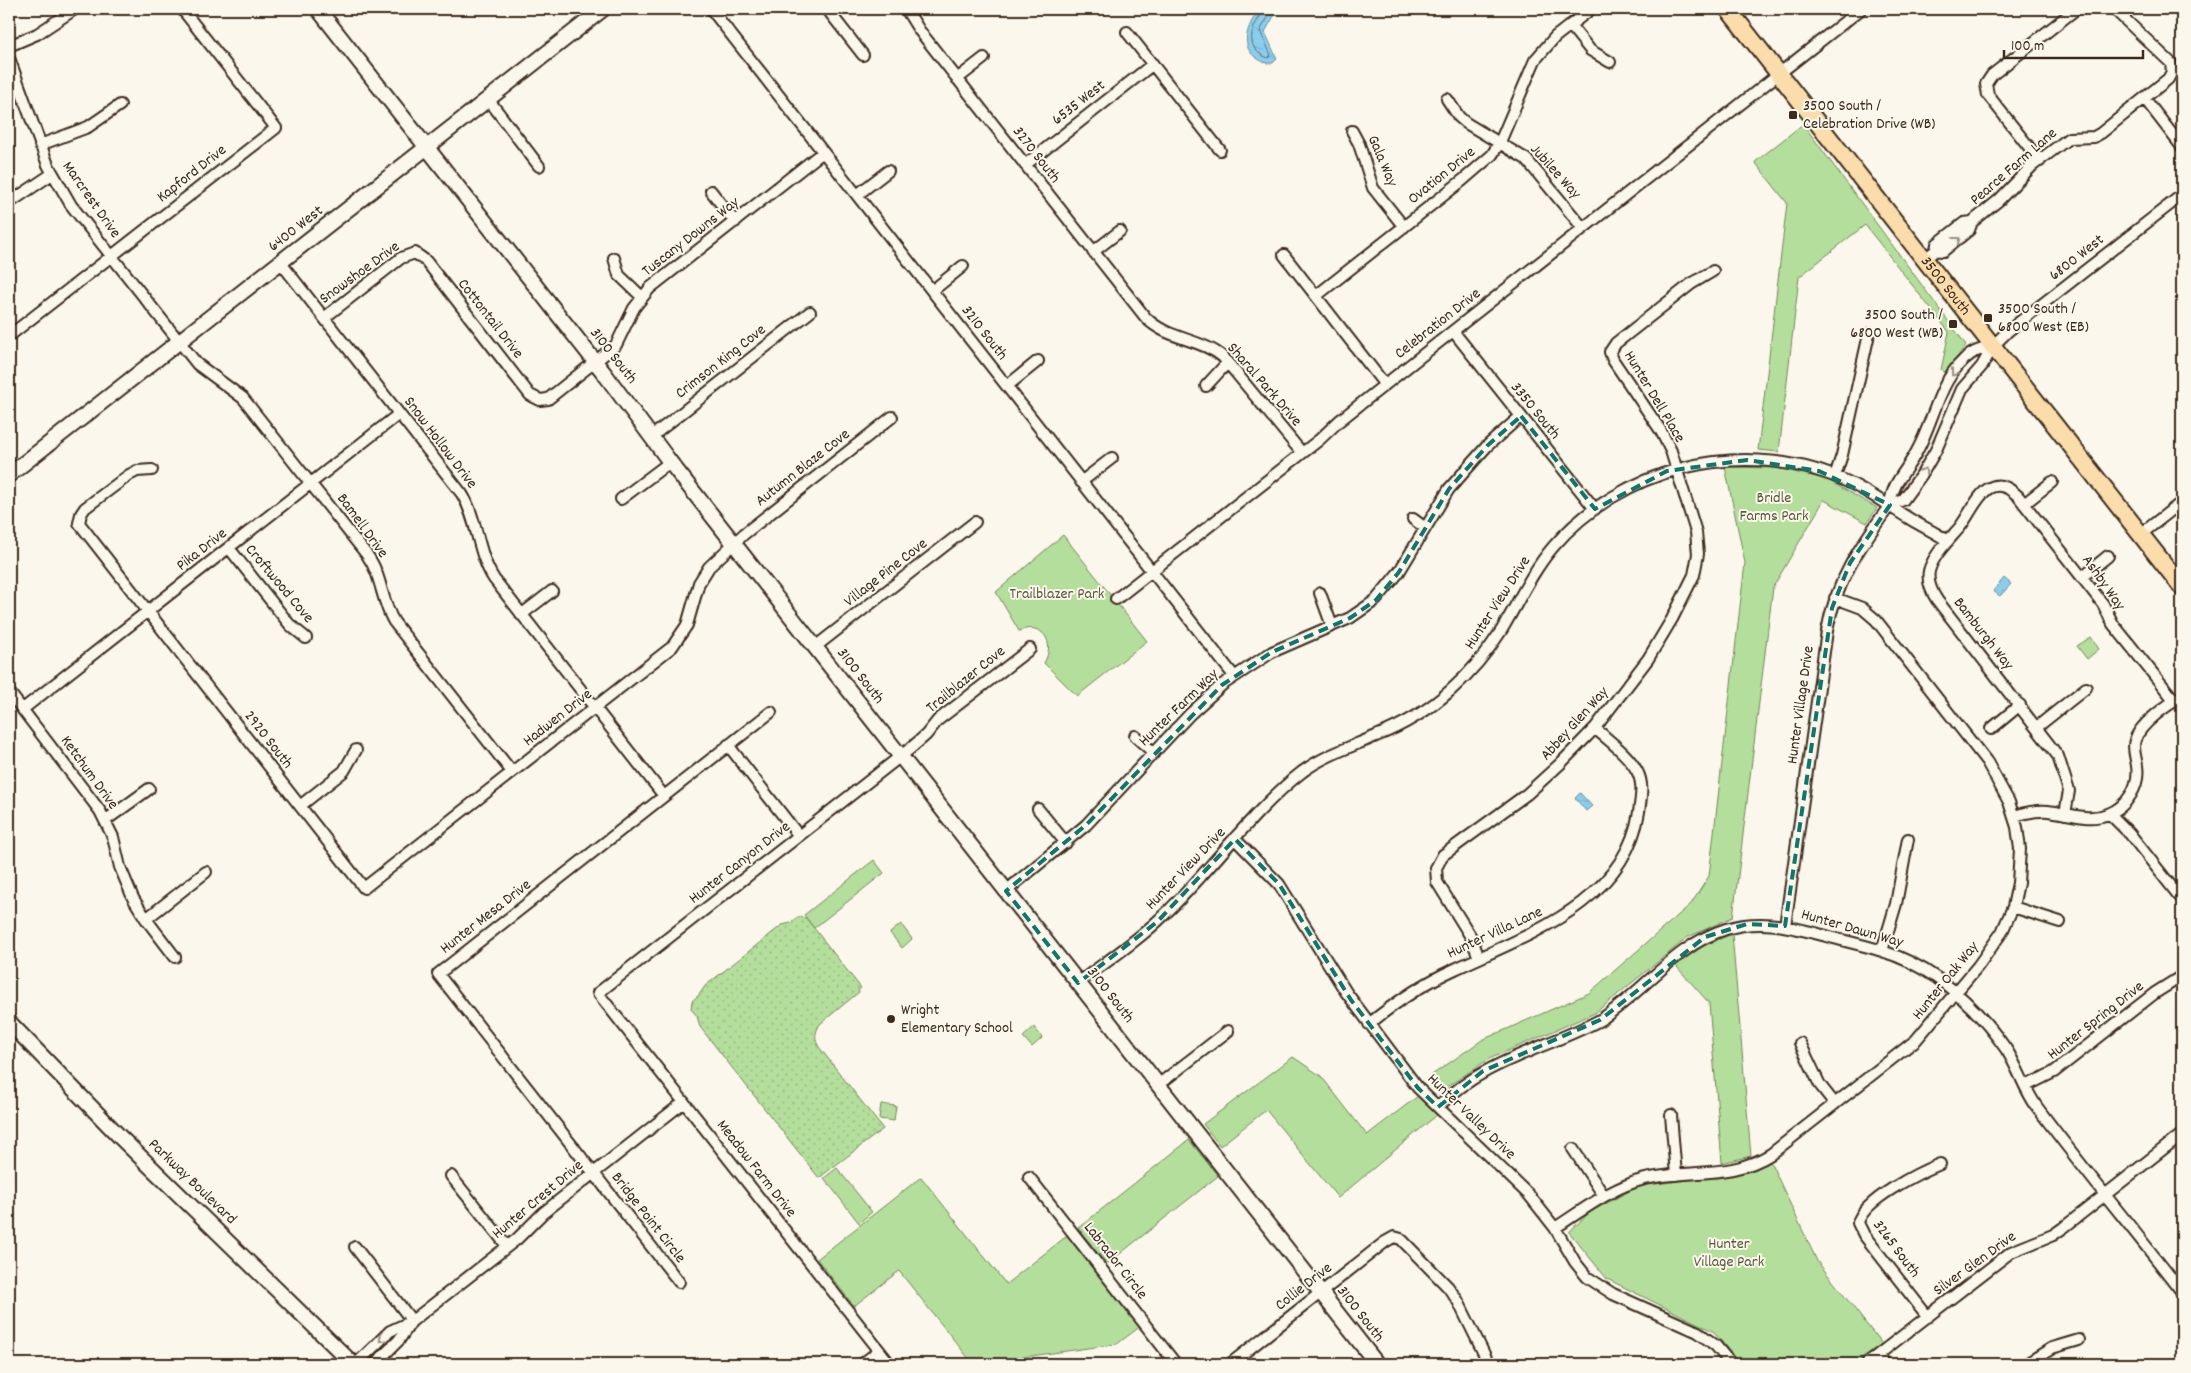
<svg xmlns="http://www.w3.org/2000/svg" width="2191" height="1373" viewBox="0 0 2191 1373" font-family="Dekko,sans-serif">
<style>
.grass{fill:url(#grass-dots);stroke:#77845c}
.park{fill:#b3de9b;stroke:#77845c}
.water{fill:url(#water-ripples);stroke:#6b8c9a}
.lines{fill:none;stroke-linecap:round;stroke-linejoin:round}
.shore{stroke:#5b6c70;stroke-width:1}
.street-casing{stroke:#3b2a1e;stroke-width:14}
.secondary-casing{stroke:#3b2a1e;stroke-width:18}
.primary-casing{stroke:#3b2a1e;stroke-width:20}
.street{stroke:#fbf7ec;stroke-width:10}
.secondary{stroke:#fbf7ec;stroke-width:14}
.primary{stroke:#fbddab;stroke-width:16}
.oneway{stroke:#9b9085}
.marked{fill:none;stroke:#0f766e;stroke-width:4;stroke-dasharray:10 6;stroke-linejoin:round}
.poi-dot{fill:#3b2a1e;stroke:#fbf7ec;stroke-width:2}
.labels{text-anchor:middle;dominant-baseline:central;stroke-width:4;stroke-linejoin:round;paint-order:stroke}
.street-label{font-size:16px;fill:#3b2a1e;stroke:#fbf7ec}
.poi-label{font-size:16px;fill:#3b2a1e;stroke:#fbf7ec;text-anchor:start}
.park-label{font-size:16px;fill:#59573d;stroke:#fbf7ec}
</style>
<defs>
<pattern id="grass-dots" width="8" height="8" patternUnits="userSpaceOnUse" patternTransform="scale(1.25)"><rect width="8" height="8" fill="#b3de9b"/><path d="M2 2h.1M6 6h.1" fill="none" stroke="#9bbf85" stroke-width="1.8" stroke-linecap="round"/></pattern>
<pattern id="water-ripples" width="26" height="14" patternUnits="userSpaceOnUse" patternTransform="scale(1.25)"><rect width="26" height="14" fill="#8bceec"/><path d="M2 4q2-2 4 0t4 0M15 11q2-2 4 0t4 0" fill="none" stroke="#79b1ca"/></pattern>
</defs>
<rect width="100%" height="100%" fill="#fbf7ec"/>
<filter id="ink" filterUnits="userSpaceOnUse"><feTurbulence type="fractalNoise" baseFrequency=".02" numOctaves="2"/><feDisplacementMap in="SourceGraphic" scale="10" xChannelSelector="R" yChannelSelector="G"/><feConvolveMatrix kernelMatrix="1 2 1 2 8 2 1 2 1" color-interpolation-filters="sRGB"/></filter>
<g filter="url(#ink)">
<!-- grass -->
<path class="grass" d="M 798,917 L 806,918 L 861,988 L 858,990 L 859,992 L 820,1024 C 815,1032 814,1039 819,1047 L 883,1129 L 819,1178 L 700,1027 L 697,1016 L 691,1009 L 692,1001 L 699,995 L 705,986 L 782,925 L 791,923 Z"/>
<!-- park -->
<path class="park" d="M 1803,124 L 1966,345 L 1945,374 L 1941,370 L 1949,332 L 1865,225 L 1799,277 L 1779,452 L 1758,450 L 1787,203 L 1755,162 Z
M 1725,467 L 1776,468 L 1826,479 L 1877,508 L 1867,523 L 1824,500 L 1773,587 L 1733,917 L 1688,937 L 1595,1013 L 1489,1059 L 1442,1090 L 1429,1077 L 1482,1040 L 1589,993 L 1691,904 L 1709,876 L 1745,563 Z
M 1063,535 L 1147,641 L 1077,696 L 1044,663 C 1056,643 1043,621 1019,631 L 996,592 Z
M 2091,637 L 2099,649 L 2087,659 L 2077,646 Z
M 874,860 L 884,873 L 814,928 L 804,915 Z
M 901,924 L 912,939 L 902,948 L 890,933 Z
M 1732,934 L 1751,1156 L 1722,1163 L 1709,1003 L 1676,966 L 1703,946 Z
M 1034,1027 L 1042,1038 L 1032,1047 L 1023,1037 Z
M 1293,1057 L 1321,1076 L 1367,1135 L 1418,1096 L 1437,1115 L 1338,1198 L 1266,1110 L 1220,1146 L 1203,1124 Z
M 881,1104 L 896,1106 L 894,1121 L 879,1119 Z
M 1189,1140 L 1218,1176 L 1107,1264 L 1078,1228 Z
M 1770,1161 L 1817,1261 L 1882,1344 L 1852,1364 L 1740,1364 L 1713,1331 L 1607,1279 L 1569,1232 L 1590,1212 L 1639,1186 L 1729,1175 Z
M 837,1168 L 872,1212 L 859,1223 L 824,1178 Z
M 921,1177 L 1006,1284 L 1068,1235 L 1141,1326 L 1117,1344 L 973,1364 L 899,1271 L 854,1306 L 817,1259 Z"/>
<!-- water -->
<path class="water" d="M 1259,9 L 1278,9 L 1265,32 L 1277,59 L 1273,63 C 1266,64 1261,61 1255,57 C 1238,43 1250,23 1259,9 Z
M 2004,578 L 2011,584 L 2000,596 L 1993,591 Z
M 1580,793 L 1592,806 L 1586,811 L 1575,798 Z"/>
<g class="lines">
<!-- shore -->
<path class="shore" d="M 1263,9 C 1262,16 1257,20 1254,27 C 1248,42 1254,53 1268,58 L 1271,55 L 1260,31 L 1273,9"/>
<defs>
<path id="street" d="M 711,9 L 1234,676
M 827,9 L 863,55
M 906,9 L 919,30 L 1146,318 C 1168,340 1200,338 1223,357 L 1302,453
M 1570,25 L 1590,50 L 1610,62
M 1127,32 L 1220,150
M 9,46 L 37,34 L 75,9
M 9,58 L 48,165 L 71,205 L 197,364 L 243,398 L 367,555 C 382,575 381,601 394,622 L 512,772
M 957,79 L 984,58
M 488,99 L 539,166
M 1447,99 L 1459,117 L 1466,123 L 1526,159 L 1583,228
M 2145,99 L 2182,147
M 1352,131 L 1359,144 L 1373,188 L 1404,227
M 40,145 L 88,127 L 120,105
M 2040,161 L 1988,95 L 1986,84 L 1992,75 L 2076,9
M 1025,165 L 1153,64
M 711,191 L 735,222
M 857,195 L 888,171
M 9,203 L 52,174
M 1936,250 L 1943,251 L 1969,230 L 1972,222
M 1093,252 L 1120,231
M 1284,255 L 1385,385
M 614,258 L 619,275 L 642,297
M 1925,259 L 1936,250 L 1937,244 L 1964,223 L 1972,222 L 1999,200 L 2032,166 L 2069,138 L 2094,137 L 2101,133 L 2168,79 L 2172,72 L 2171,63 L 2114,9
M 281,263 L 462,494 C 478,520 477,553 494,579 L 664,796
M 932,291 L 963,266
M 1316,296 L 1463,180 L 1492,155 L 1500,142 L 1535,60 L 1555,37 L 1591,9
M 324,318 L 401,258 L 415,253 L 426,261 L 530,395 L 540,400 L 548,399 L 616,345 L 634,308 L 650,288 L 823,152
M 1453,331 L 1595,509
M 9,336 L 276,128 L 182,9
M 1007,386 L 1038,361
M 1206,386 L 1228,362
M 651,437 L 810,312
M 152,470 L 137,471 L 129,475 L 85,508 L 81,514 L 79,523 L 364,888 L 672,647 L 687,625 L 699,583 L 709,567 L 744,534 L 892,417
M 1835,476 L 1842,455 L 1869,334
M 1081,482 L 1112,458
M 621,499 L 670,462
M 2024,504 L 2052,482
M 1890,505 C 1892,482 1907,471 1917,451 C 1935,419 1939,376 1971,354 C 1977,350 1986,348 1993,346
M 1413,519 L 1424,527
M 2141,534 L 2182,502
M 229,548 L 290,625 L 306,638
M 2082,577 L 2108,556
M 1320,593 L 1332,626
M 1116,599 L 1319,440 L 1339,421 L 1861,9
M 521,615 L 552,591
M 815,647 L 975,522
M 9,692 L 100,811 L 113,837 L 120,867 L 133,898 L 146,919 L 175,957
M 23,709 L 399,414
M 2037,727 L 2086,688
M 1991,729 L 2020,705
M 1135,736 L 1154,753
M 728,745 L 799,836
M 300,806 L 344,771 L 356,750
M 1038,809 L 1066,843
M 2065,814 L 2069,791 L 2058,756 L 1937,600 C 1931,591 1927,582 1929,571 C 1933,555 1950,539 1960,527 C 1975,508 1987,466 2018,496 L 2103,604 L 2113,624 L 2175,701
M 2110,814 L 2130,834 L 2179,896
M 2014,816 C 2025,813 2036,810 2048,811 C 2068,813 2088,822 2108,814 C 2127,807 2140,786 2137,766 C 2136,757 2132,749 2135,740 C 2140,724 2168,704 2182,697
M 106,820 L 149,789
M 1235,839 L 1279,884 L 1346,992 L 1418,1088 L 1529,1195 L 1555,1228 L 1575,1262 L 1587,1277 L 1613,1294 L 1698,1332 L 1716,1346 L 1731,1364
M 1006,891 L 1086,825 L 1190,714 L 1222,685 L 1272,652 L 1350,618 L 1376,600 L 1399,572 L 1449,489 L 1487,446 L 1521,416
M 2013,907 L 2060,922
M 146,919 L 206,872
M 1785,926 L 1827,631 C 1836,580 1861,545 1890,505 L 1903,500 L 1922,474 L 1936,450 L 1962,389 L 1982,366 L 1993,346 L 2008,331 L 2182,195
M 1882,951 L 1896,904 L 1908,839
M 1479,958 L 1471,937 L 1437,882 L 1436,868 L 1443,855 L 1527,794 L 1560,764 L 1595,728 L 1648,659 L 1672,619 L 1694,575 L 1698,554 L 1696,532 L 1671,451 L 1661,431 L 1613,360 L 1610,352 L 1616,343 L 1691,284 L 1713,271
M 1078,983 C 1107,961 1139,940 1165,914 C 1211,870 1252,811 1302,772 C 1325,755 1351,747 1376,736 C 1404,725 1429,710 1451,690 C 1470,673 1487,653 1501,631 C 1518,603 1531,573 1553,547 C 1621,468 1737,439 1834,476 C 1863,487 1885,504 1910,519 C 1923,527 1936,533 1948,541
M 1369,1024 C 1396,1002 1424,983 1455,969 C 1527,935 1625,903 1639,812 C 1641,798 1644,784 1637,771 C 1628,754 1609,741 1595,728
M 1800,1043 L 1820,1085 L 1835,1104
M 1158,1085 L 1228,1031
M 2026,1086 L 2054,1072 L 2155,993 L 2182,976
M 1438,1107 C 1482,1061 1545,1049 1600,1020 C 1644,992 1675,945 1726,929 C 1761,918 1792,927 1826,936 C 1844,941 1864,945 1882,951 C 1934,967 1975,1005 2006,1049 C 2018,1067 2024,1089 2037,1107 C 2084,1170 2134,1230 2182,1292
M 1671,1115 L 1676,1175
M 1573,1149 L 1604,1196
M 451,1176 L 507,1246
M 1029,1177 L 1176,1364
M 1555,1228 C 1583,1210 1612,1187 1645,1179 C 1688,1169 1732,1179 1771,1154 L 1916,1040 L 1978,966 L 2002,932 L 2013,907 L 2018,883 L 2020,849 L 2017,827 L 2009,802 L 1987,762 L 1876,620 L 1862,608 L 1835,598
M 355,1247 L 412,1321
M 679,1282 L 438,974 L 771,712
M 1928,1317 L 1864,1235 L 1858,1223 C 1863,1200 1920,1172 1940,1164
M 1879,1355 L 1885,1364
M 356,1364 L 390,1331 L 412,1321 L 517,1239 L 543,1213 L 684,1102
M 375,1364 L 399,1340 L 411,1322
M 862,1364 L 879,1351
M 890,1364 L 598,993 L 911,748 L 926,735 L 938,720 L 1030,649
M 1230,1364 L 1385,1242 L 1394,1237 L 1401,1239 L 1448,1287 L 1458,1301 L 1489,1364
M 1866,1364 L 2011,1252 L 2053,1235 L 2063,1228 L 2181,1135
M 2026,1364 L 2052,1348 L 2079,1340"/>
<path id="secondary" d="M 318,9 L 604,373 L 670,462 L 1377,1364
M 9,475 L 603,9
M 9,1022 L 121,1138 L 353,1364"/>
<g id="primary">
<path id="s1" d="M 1728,9 L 2182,587"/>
</g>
</defs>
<!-- street casing -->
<use href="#street" class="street-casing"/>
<!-- secondary casing -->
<use href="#secondary" class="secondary-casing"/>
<!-- primary casing -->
<use href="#primary" class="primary-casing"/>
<!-- street -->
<use href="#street" class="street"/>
<!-- secondary -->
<use href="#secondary" class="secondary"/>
<!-- primary -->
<use href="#primary" class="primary"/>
</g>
<!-- one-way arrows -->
<defs><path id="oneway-chevron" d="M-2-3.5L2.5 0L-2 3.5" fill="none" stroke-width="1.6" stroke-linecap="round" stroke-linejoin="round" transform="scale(1.25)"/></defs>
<g class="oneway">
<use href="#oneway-chevron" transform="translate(1957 240) rotate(-38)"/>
<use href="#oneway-chevron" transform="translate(1954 373) rotate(127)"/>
<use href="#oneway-chevron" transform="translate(1924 471) rotate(-57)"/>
<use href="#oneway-chevron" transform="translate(382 1339) rotate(136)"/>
</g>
</g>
<!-- marked area -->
<path class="marked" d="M 1521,416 L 1595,509 L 1667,471 L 1747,460 L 1819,471 L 1890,505 L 1850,563 L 1832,608 L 1785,926 L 1747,924 L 1705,937 L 1600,1020 L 1483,1071 L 1438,1107 L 1418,1088 L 1351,1000 L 1279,884 L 1235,839 L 1157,922 L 1078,983 L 1006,891 L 1086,825 L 1222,685 L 1272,652 L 1350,618 L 1376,600 L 1399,572 L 1449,489 L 1487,446 Z"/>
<!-- markers -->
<g class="poi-dot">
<rect x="1788" y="110" width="10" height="10" rx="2.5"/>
<rect x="1983" y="313" width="10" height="10" rx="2.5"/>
<rect x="1948" y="319" width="10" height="10" rx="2.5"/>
<circle cx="891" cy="1019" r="5"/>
</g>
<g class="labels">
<!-- street labels -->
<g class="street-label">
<text transform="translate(1079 103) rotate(-38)">6535 West</text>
<text transform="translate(1036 155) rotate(52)">3270 South</text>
<text transform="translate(1382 161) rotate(67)">Gala Way</text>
<text transform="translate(2014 167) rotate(-41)">Pearce Farm Lane</text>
<text transform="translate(1555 172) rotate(48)">Jubilee Way</text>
<text transform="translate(192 174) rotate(-38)">Kapford Drive</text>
<text transform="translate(1442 176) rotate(-39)">Ovation Drive</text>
<text transform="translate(91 200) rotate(55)">Marcrest Drive</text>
<text transform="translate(296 229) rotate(-38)">6400 West</text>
<text transform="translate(691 237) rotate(-38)">Tuscany Downs Way</text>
<text transform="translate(2077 258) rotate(-38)">6800 West</text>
<text transform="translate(360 273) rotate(-36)">Snowshoe Drive</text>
<text stroke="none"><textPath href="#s1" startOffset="352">3500 South</textPath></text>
<text transform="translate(490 319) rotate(52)">Cottontail Drive</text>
<text transform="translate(1438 324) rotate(-38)">Celebration Drive</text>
<text transform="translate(984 333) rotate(52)">3210 South</text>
<text transform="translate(613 356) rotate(52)">3100 South</text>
<text transform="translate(721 362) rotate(-38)">Crimson King Cove</text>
<text transform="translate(1264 385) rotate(49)">Sharal Park Drive</text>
<text transform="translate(1654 397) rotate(59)">Hunter Dell Place</text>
<text transform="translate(1535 411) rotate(51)">3350 South</text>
<text transform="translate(440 443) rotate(53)">Snow Hollow Drive</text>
<text transform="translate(803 468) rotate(-38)">Autumn Blaze Cove</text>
<text transform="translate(362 526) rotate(54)">Bamell Drive</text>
<text transform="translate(202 550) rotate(-38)">Pika Drive</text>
<text transform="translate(886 573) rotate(-38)">Village Pine Cove</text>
<text transform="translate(2103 583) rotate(55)">Ashby Way</text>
<text transform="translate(279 584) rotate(50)">Croftwood Cove</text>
<text transform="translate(1498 603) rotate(-57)">Hunter View Drive</text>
<text transform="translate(1983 634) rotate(52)">Bamburgh Way</text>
<text transform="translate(860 676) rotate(52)">3100 South</text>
<text transform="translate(966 680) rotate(-39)">Trailblazer Cove</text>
<text transform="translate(1801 705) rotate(-82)">Hunter Village Drive</text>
<text transform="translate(1179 708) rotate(-44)">Hunter Farm Way</text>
<text transform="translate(558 718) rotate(-38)">Hadwen Drive</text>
<text transform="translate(1575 724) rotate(-48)">Abbey Glen Way</text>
<text transform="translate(268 740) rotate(52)">2920 South</text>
<text transform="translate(89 773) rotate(54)">Ketchum Drive</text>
<text transform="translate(740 863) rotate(-38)">Hunter Canyon Drive</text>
<text transform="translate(1186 869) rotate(-46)">Hunter View Drive</text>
<text transform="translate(486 917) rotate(-38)">Hunter Mesa Drive</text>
<text transform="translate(1852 929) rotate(16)">Hunter Dawn Way</text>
<text transform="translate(1495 933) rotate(-25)">Hunter Villa Lane</text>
<text transform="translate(1946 981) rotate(-51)">Hunter Oak Way</text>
<text transform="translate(1110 995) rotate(52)">3100 South</text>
<text transform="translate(2096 1021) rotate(-38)">Hunter Spring Drive</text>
<text transform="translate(1471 1117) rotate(44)">Hunter Valley Drive</text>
<text transform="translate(756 1169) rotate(52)">Meadow Farm Drive</text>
<text transform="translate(192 1182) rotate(44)">Parkway Boulevard</text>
<text transform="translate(538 1200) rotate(-40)">Hunter Crest Drive</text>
<text transform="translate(648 1218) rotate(52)">Bridge Point Circle</text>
<text transform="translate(1896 1249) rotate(53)">3265 South</text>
<text transform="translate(1115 1261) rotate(52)">Labrador Circle</text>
<text transform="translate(1975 1264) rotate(-36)">Silver Glen Drive</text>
<text transform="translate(1304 1287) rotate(-38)">Collie Drive</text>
<text transform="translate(1360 1314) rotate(52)">3100 South</text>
</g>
<!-- poi labels -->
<g class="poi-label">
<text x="1803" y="106">3500 South /<tspan x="1803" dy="18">Celebration Drive (WB)</tspan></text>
<text x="1998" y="309">3500 South /<tspan x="1998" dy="18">6800 West (EB)</tspan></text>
<text x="1943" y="315" text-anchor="end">3500 South /<tspan x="1943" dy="18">6800 West (WB)</tspan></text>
<text x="901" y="1010">Wright<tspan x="901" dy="18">Elementary School</tspan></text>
</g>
<!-- park labels -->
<g class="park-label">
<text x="1774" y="498">Bridle<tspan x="1774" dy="18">Farms Park</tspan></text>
<text x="1057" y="594">Trailblazer Park</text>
<text x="1729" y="1244">Hunter<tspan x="1729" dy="18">Village Park</tspan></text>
</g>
</g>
<!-- margin -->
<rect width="2191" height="1373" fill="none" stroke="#fbf7ec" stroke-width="30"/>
<rect x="15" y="15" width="2161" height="1343" fill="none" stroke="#3b2a1e" stroke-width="2" filter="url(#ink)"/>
<!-- scale -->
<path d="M2004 50v8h139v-8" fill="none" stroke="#3b2a1e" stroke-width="2.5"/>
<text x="2011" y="50" font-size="15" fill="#3b2a1e" stroke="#fbf7ec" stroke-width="4" paint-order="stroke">100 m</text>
</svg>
